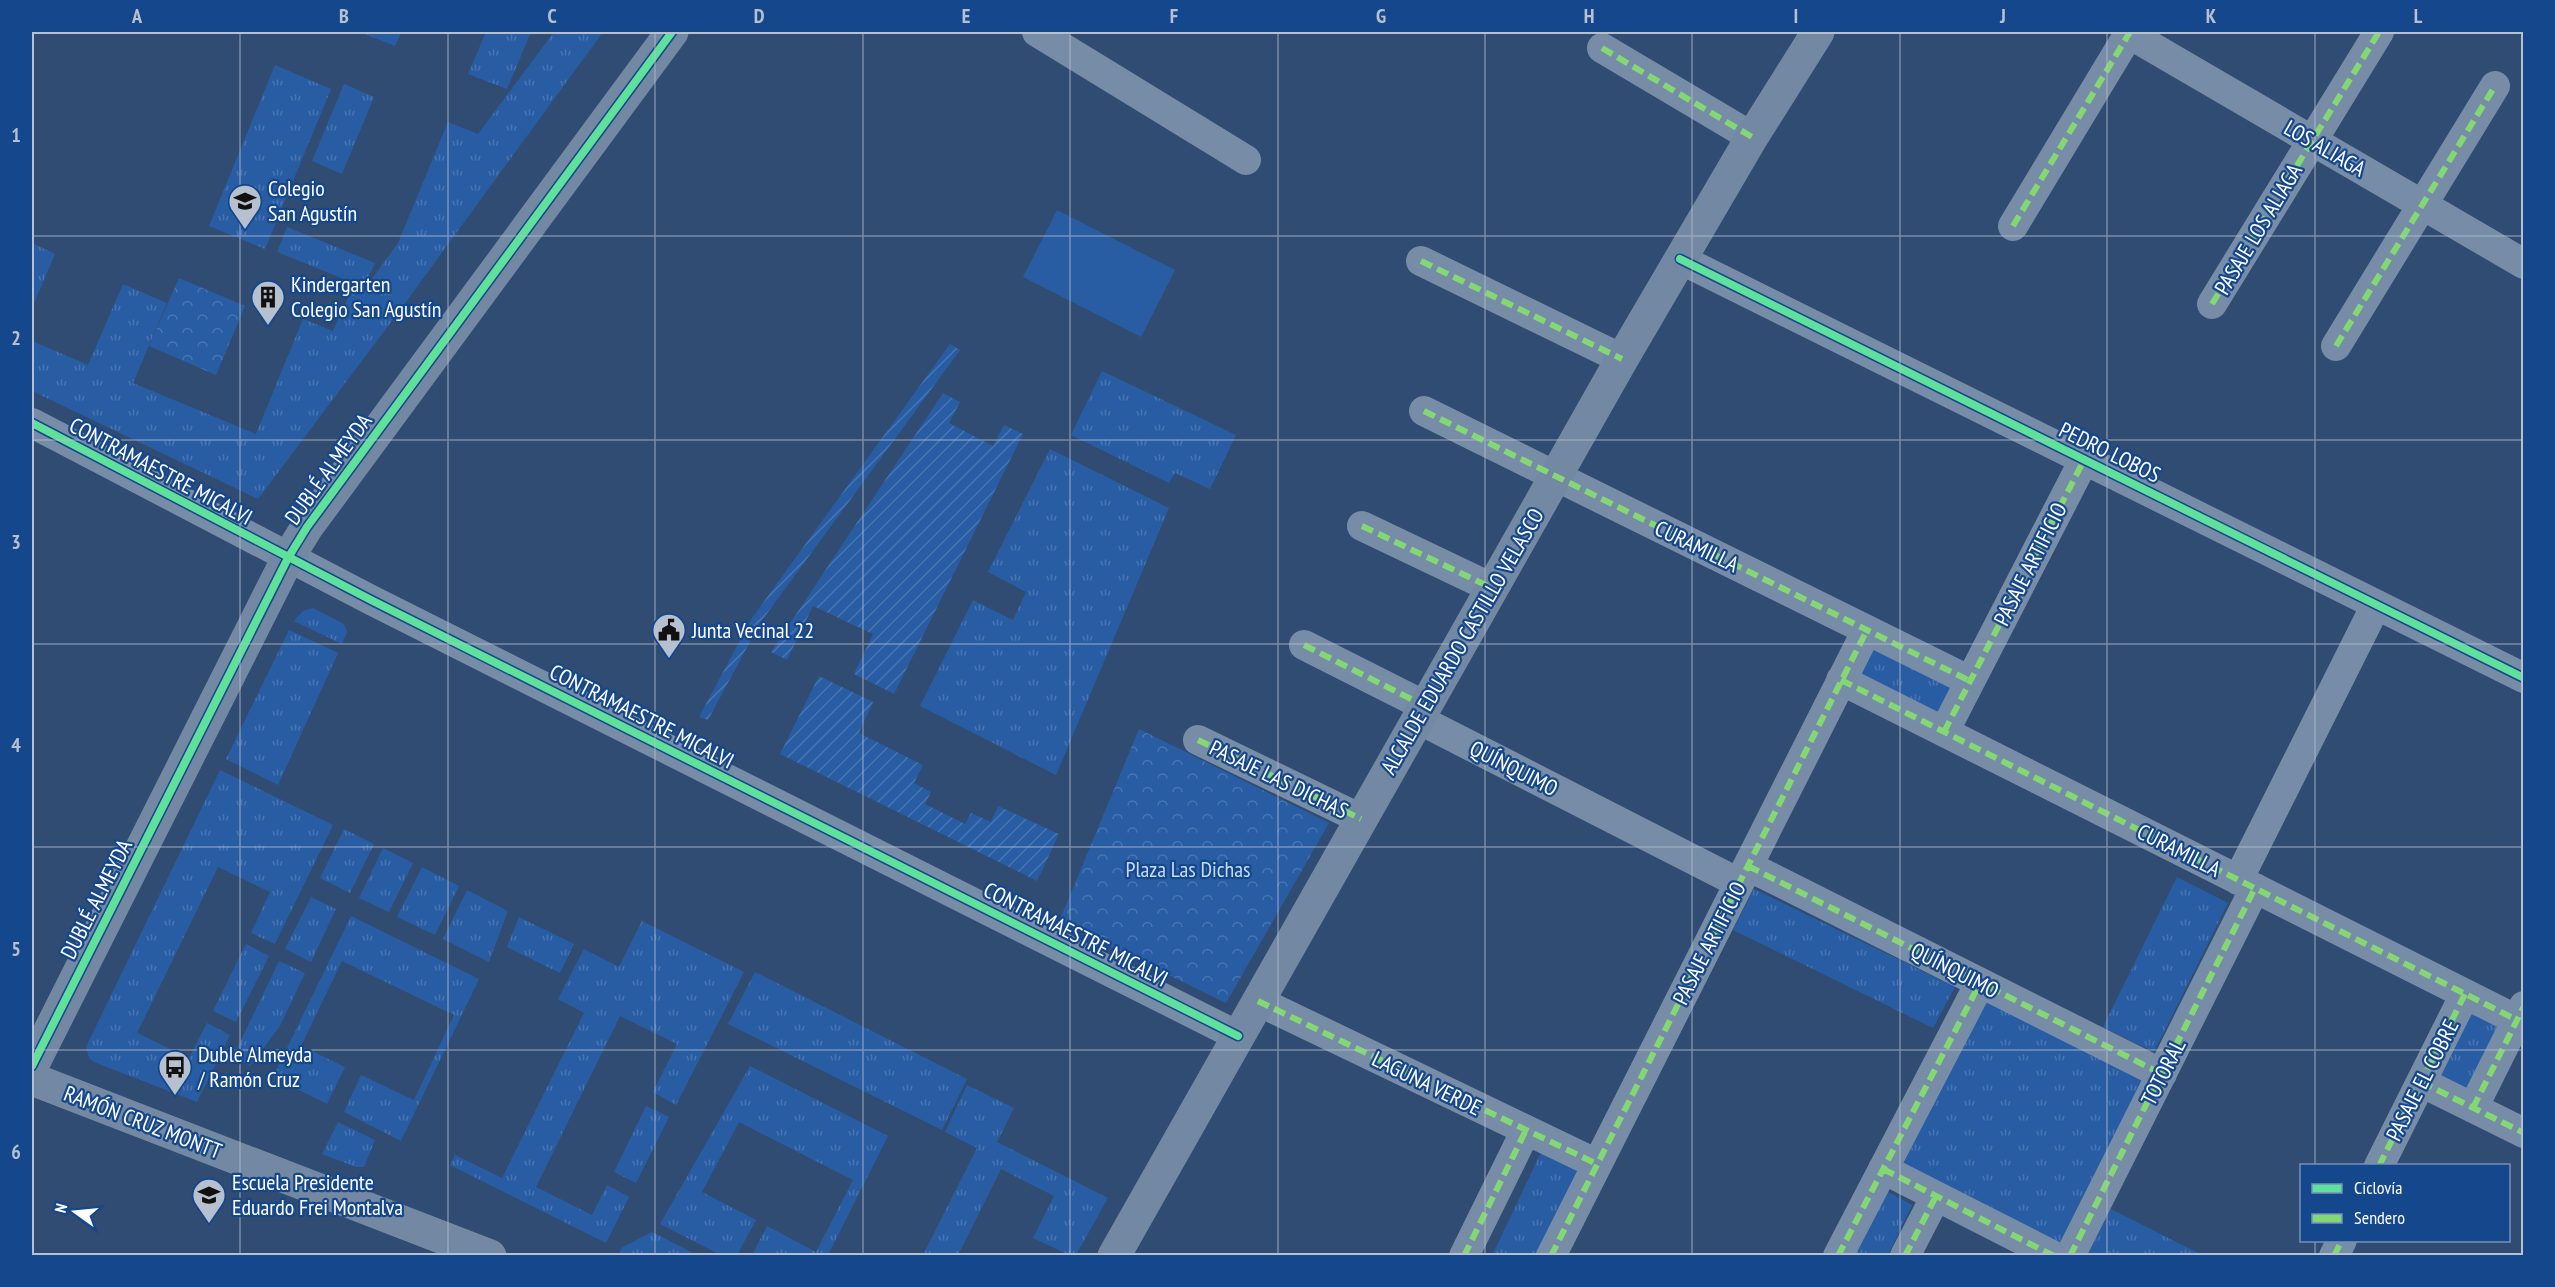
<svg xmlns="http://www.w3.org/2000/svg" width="2555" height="1287" viewBox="0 0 2555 1287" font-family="'PT Sans Narrow',sans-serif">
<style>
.grass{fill:url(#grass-tufts)}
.park{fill:url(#park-crowns)}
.garden{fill:url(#garden-furrows)}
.pitch{fill:#285da4}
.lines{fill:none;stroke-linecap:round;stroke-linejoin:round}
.street{stroke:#778ca6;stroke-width:30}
.secondary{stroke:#7388a2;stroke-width:33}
.quiet{stroke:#83d873;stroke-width:6;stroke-dasharray:12 6;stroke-linecap:butt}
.cycleway-casing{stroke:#15478d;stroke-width:11}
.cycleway{stroke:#60e19b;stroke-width:8}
.grid{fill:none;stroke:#b7c0ce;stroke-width:1.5;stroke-opacity:0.55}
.labels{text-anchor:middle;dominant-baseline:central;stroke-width:4.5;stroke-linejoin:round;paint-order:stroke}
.street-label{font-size:22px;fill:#fff;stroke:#15478d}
.poi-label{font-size:22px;fill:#fff;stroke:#15478d;text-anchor:start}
.park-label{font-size:22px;fill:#c5ddfb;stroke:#15478d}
.neatline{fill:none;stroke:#b7c0ce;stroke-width:2}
.grid-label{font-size:20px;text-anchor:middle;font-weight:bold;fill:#b7c0ce}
</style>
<defs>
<pattern id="grass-tufts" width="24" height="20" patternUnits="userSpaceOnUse" patternTransform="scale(1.5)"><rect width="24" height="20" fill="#285da4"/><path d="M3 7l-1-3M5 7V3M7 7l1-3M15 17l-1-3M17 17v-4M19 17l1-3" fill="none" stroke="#4875b2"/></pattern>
<pattern id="park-crowns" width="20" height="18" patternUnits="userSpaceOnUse" patternTransform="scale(1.5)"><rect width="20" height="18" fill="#285da4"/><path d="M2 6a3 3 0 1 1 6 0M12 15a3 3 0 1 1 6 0" fill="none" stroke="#4875b2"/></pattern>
<pattern id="garden-furrows" width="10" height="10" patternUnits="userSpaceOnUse" patternTransform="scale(1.5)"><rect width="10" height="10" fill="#285da4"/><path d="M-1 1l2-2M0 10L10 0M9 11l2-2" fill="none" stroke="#4875b2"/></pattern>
</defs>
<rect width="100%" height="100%" fill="#304c72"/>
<!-- grass -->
<path class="grass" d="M 366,32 L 401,32 L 395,46 L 365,34 Z
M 486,32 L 531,32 L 507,89 L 468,74 Z
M 554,32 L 603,32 L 400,310 L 258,499 L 32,391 L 32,341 L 88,365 L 123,284 L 167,303 L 133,383 L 256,434 L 303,319 L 333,331 L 351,291 L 361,294 L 398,243 L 448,122 L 478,134 Z
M 275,65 L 331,89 L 265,249 L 209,226 Z
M 344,84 L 374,97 L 342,174 L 312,161 Z
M 287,227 L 375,263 L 364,287 L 277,252 Z
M 32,243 L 55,254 L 32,308 Z
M 1102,371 L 1236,435 L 1210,489 L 1175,473 L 1169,483 L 1071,435 Z
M 1050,449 L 1169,508 L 1056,775 L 920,706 L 973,600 L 1013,620 L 1026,592 L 988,572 Z
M 313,608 L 344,624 L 347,632 L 342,644 L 294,621 L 303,611 Z
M 289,630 L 338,653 L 278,785 L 226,759 Z
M 1874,641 L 1955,682 L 1936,721 L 1856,680 Z
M 220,770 L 333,825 L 275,944 L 251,933 L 270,892 L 218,867 L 137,1033 L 189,1058 L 207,1023 L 230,1035 L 197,1102 L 94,1062 L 89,1058 L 86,1047 Z
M 344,829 L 374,844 L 350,893 L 320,878 Z
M 383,848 L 413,863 L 389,912 L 359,898 Z
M 422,867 L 459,886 L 435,935 L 397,917 Z
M 2177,877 L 2228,903 L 2154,1052 L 2103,1027 Z
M 1754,889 L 1955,987 L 1933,1028 L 1733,930 Z
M 467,890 L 508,911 L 489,962 L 443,939 Z
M 311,897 L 336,909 L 311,962 L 285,949 Z
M 351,916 L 479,979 L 401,1141 L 344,1112 L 361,1075 L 414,1100 L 454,1015 L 342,961 L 301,1046 L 345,1067 L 327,1104 L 273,1077 Z
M 519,917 L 574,944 L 560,973 L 507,947 Z
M 642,921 L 744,972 L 676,1105 L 653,1092 L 677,1044 L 620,1016 L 536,1187 L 592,1215 L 607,1185 L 629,1197 L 606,1243 L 450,1165 L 455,1155 L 502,1178 L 584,1013 L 558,999 L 584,949 L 619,967 Z
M 246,944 L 269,956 L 236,1022 L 213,1011 Z
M 279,961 L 305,973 L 280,1026 L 250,1066 L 233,1057 Z
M 755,972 L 967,1079 L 942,1130 L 728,1024 Z
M 1979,995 L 2150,1077 L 2062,1251 L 1890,1164 Z
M 2471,1009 L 2503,1023 L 2470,1092 L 2438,1076 Z
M 750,1066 L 888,1136 L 828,1255 L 752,1255 L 767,1226 L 816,1252 L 853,1180 L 739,1122 L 702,1192 L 756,1220 L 737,1255 L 721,1255 L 660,1224 Z
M 967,1085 L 1014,1108 L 997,1142 L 1108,1198 L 1076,1255 L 1069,1255 L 1033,1238 L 1054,1196 L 1001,1169 L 958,1255 L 923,1255 L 977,1148 L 945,1132 Z
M 646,1106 L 669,1117 L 636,1183 L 614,1172 Z
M 338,1122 L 375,1140 L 364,1167 L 356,1167 L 322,1154 Z
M 1543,1148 L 1590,1170 L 1544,1255 L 1492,1256 Z
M 1868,1181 L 1912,1205 L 1888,1255 L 1829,1256 Z
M 2109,1208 L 2202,1255 L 2084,1256 Z
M 652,1232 L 697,1255 L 617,1255 L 623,1247 Z"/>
<!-- park -->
<path class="park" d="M 179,278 L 245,306 L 216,375 L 149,346 Z
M 1139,729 L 1329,823 L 1226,1003 L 1059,922 Z"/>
<!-- garden -->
<path class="garden" d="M 950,344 L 960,350 L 760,623 L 708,720 L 699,717 L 752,618 Z
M 943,393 L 960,402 L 949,423 L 993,446 L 1004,425 L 1023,434 L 894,694 L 854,674 L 873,634 L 813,606 L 787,660 L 771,652 Z
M 819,676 L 873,702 L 859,733 L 923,765 L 914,783 L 931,792 L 925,804 L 965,824 L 971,813 L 991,822 L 998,806 L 1059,834 L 1037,881 L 780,754 Z"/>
<!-- pitch -->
<path class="pitch" d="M 1057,210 L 1175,270 L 1141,337 L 1023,277 Z"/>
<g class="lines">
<!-- street -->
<path class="street" d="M 1037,32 L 1246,160
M 2126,32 L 2524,264
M 1602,48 L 1752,137
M 2013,226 L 2130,32
M 1680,259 L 2524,678
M 1421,261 L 1622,359
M 2212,304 L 2379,32
M 2336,346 L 2495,86
M 1424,411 L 1970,681
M 32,423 L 371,600 L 1238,1036
M 1362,526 L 1492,588
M 1304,645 L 1425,706
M 1841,680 L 2517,1020
M 1418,719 L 1739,883
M 1944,732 L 2084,460
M 1198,740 L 1361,819
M 1748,866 L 2162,1074
M 2238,880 L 2376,605
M 1258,1001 L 1597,1164
M 2421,1082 L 2524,1133
M 2473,1108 L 2524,1006
M 2379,1166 L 2465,994
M 1883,1169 L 2054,1256
M 1464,1256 L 1526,1130
M 1551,1256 L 1867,630
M 1838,1256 L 1980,983
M 1905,1256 L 1936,1196
M 2070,1256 L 2255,888
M 2334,1256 L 2342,1240"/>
<!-- secondary -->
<path class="secondary" d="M 32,1066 L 288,558 L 307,527 L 672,32
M 32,1079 L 490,1256
M 1114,1256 L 1622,359 L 1752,137 L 1818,32"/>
<!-- quiet -->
<path class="quiet" d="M 1602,48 L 1752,137
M 2013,226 L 2130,32
M 1421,261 L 1622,359
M 2212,304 L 2379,32
M 2336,346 L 2495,86
M 1424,411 L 1970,681
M 1362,526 L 1492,588
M 1304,645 L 1425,706
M 1841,680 L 2517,1020
M 1944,732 L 2084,460
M 1198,740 L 1361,819
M 1748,866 L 2162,1074
M 1258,1001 L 1597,1164
M 2421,1082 L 2524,1133
M 2473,1108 L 2524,1006
M 2379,1166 L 2465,994
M 1883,1169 L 2054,1256
M 1464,1256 L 1526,1130
M 1551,1256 L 1867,630
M 1838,1256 L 1980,983
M 1905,1256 L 1936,1196
M 2070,1256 L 2255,888
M 2334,1256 L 2342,1240"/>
<defs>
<path id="cycleway" d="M 1680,259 L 2524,678
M 32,423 L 371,600 L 1238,1036
M 32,1066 L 288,558 L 307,527 L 672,32"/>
</defs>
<!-- cycleway casing -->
<use href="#cycleway" class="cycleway-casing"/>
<!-- cycleway -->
<use href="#cycleway" class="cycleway"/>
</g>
<!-- grid -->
<path class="grid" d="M 240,32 L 240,1256M 448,32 L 448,1256M 655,32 L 655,1256M 863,32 L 863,1256M 1070,32 L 1070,1256M 1278,32 L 1278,1256M 1485,32 L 1485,1256M 1692,32 L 1692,1256M 1900,32 L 1900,1256M 2107,32 L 2107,1256M 2315,32 L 2315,1166M 32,236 L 2524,236M 32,440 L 2524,440M 32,644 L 2524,644M 32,847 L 2524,847M 32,1050 L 2524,1050M 2315,1240 L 2315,1256"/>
<!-- icons -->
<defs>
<symbol id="school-pin" viewBox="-11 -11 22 30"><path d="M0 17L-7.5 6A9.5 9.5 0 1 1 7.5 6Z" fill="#b7c0ce" stroke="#15478d"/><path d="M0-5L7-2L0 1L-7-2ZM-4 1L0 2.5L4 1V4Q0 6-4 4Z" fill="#111"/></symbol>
<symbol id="building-pin" viewBox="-11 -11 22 30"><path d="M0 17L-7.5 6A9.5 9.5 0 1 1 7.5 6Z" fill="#b7c0ce" stroke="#15478d"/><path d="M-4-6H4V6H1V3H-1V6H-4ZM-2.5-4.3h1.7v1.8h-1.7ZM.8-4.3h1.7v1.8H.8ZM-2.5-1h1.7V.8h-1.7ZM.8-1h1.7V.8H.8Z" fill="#111"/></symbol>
<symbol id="civic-pin" viewBox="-11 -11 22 30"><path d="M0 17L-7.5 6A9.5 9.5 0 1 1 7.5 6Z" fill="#b7c0ce" stroke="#15478d"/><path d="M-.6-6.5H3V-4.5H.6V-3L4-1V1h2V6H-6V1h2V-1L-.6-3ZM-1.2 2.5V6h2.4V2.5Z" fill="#111"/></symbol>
<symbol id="bus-pin" viewBox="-11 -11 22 30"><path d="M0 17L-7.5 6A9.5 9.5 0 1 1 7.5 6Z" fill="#b7c0ce" stroke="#15478d"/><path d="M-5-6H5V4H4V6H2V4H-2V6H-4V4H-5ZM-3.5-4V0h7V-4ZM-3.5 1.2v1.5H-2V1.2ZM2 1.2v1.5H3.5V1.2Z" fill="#111"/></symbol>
</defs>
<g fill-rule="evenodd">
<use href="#school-pin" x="226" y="182" width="38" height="52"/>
<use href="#building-pin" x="249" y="278" width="38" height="52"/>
<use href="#civic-pin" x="650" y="611" width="38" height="52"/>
<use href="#bus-pin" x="156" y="1048" width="38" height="52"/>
<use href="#school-pin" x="190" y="1176" width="38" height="52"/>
</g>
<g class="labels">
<!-- street labels -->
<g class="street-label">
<text transform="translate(2325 148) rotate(30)">LOS ALIAGA</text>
<text transform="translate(2258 229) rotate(-59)">PASAJE LOS ALIAGA</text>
<text transform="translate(2110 452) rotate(26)">PEDRO LOBOS</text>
<text transform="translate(328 469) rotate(-54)">DUBLÉ ALMEYDA</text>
<text transform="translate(161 471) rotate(28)">CONTRAMAESTRE MICALVI</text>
<text transform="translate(1697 546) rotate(26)">CURAMILLA</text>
<text transform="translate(2030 564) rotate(-63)">PASAJE ARTIFICIO</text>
<text transform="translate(1462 641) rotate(-60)">ALCALDE EDUARDO CASTILLO VELASCO</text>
<text transform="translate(642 716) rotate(27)">CONTRAMAESTRE MICALVI</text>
<text transform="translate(1514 768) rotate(27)">QUÍNQUIMO</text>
<text transform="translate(1279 779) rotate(26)">PASAJE LAS DICHAS</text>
<text transform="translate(2179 850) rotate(27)">CURAMILLA</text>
<text transform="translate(96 899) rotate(-63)">DUBLÉ ALMEYDA</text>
<text transform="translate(1076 934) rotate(27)">CONTRAMAESTRE MICALVI</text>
<text transform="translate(1709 943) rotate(-63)">PASAJE ARTIFICIO</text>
<text transform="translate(1955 970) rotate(27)">QUÍNQUIMO</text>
<text transform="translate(2163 1072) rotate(-63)">TOTORAL</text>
<text transform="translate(2422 1080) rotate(-63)">PASAJE EL COBRE</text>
<text transform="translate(1427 1083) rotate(26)">LAGUNA VERDE</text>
<text transform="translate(143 1122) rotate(21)">RAMÓN CRUZ MONTT</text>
</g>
<!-- poi labels -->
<g class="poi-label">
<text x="268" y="188">Colegio<tspan x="268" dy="25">San Agustín</tspan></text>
<text x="291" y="284">Kindergarten<tspan x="291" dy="25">Colegio San Agustín</tspan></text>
<text x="692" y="630">Junta Vecinal 22</text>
<text x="198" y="1054">Duble Almeyda<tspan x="198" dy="25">/ Ramón Cruz</tspan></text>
<text x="232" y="1182">Escuela Presidente<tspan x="232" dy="25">Eduardo Frei Montalva</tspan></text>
</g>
<!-- park labels -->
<g class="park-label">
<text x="1188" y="869">Plaza Las Dichas</text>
</g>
</g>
<!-- border -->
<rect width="2555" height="1287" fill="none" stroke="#15478d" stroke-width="66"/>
<!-- legend -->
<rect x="2300" y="1164" width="210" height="78" fill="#15478d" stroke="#7391bb" stroke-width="1.5"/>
<rect x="2312" y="1184" width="30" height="9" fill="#60e19b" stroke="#7391bb" stroke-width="1.5"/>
<text x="2354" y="1194" font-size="18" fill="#ffffff">Ciclovía</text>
<rect x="2312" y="1214" width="30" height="9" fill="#83d873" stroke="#7391bb" stroke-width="1.5"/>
<text x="2354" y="1224" font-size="18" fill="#ffffff">Sendero</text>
<!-- north arrow -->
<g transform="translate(75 1212) rotate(285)" stroke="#15478d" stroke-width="4.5" paint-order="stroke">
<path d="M0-4.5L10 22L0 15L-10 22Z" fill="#ffffff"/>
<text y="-9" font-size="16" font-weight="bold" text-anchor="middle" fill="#ffffff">N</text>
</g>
<rect x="33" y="33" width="2489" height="1221" class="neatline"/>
<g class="grid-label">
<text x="137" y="23">A</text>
<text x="344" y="23">B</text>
<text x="552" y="23">C</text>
<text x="759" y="23">D</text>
<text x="966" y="23">E</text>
<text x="1174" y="23">F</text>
<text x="1381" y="23">G</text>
<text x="1589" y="23">H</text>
<text x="1796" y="23">I</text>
<text x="2003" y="23">J</text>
<text x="2211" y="23">K</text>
<text x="2418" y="23">L</text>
<text x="16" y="142">1</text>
<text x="16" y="345">2</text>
<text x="16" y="549">3</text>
<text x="16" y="752">4</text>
<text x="16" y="956">5</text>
<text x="16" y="1159">6</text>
</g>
</svg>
